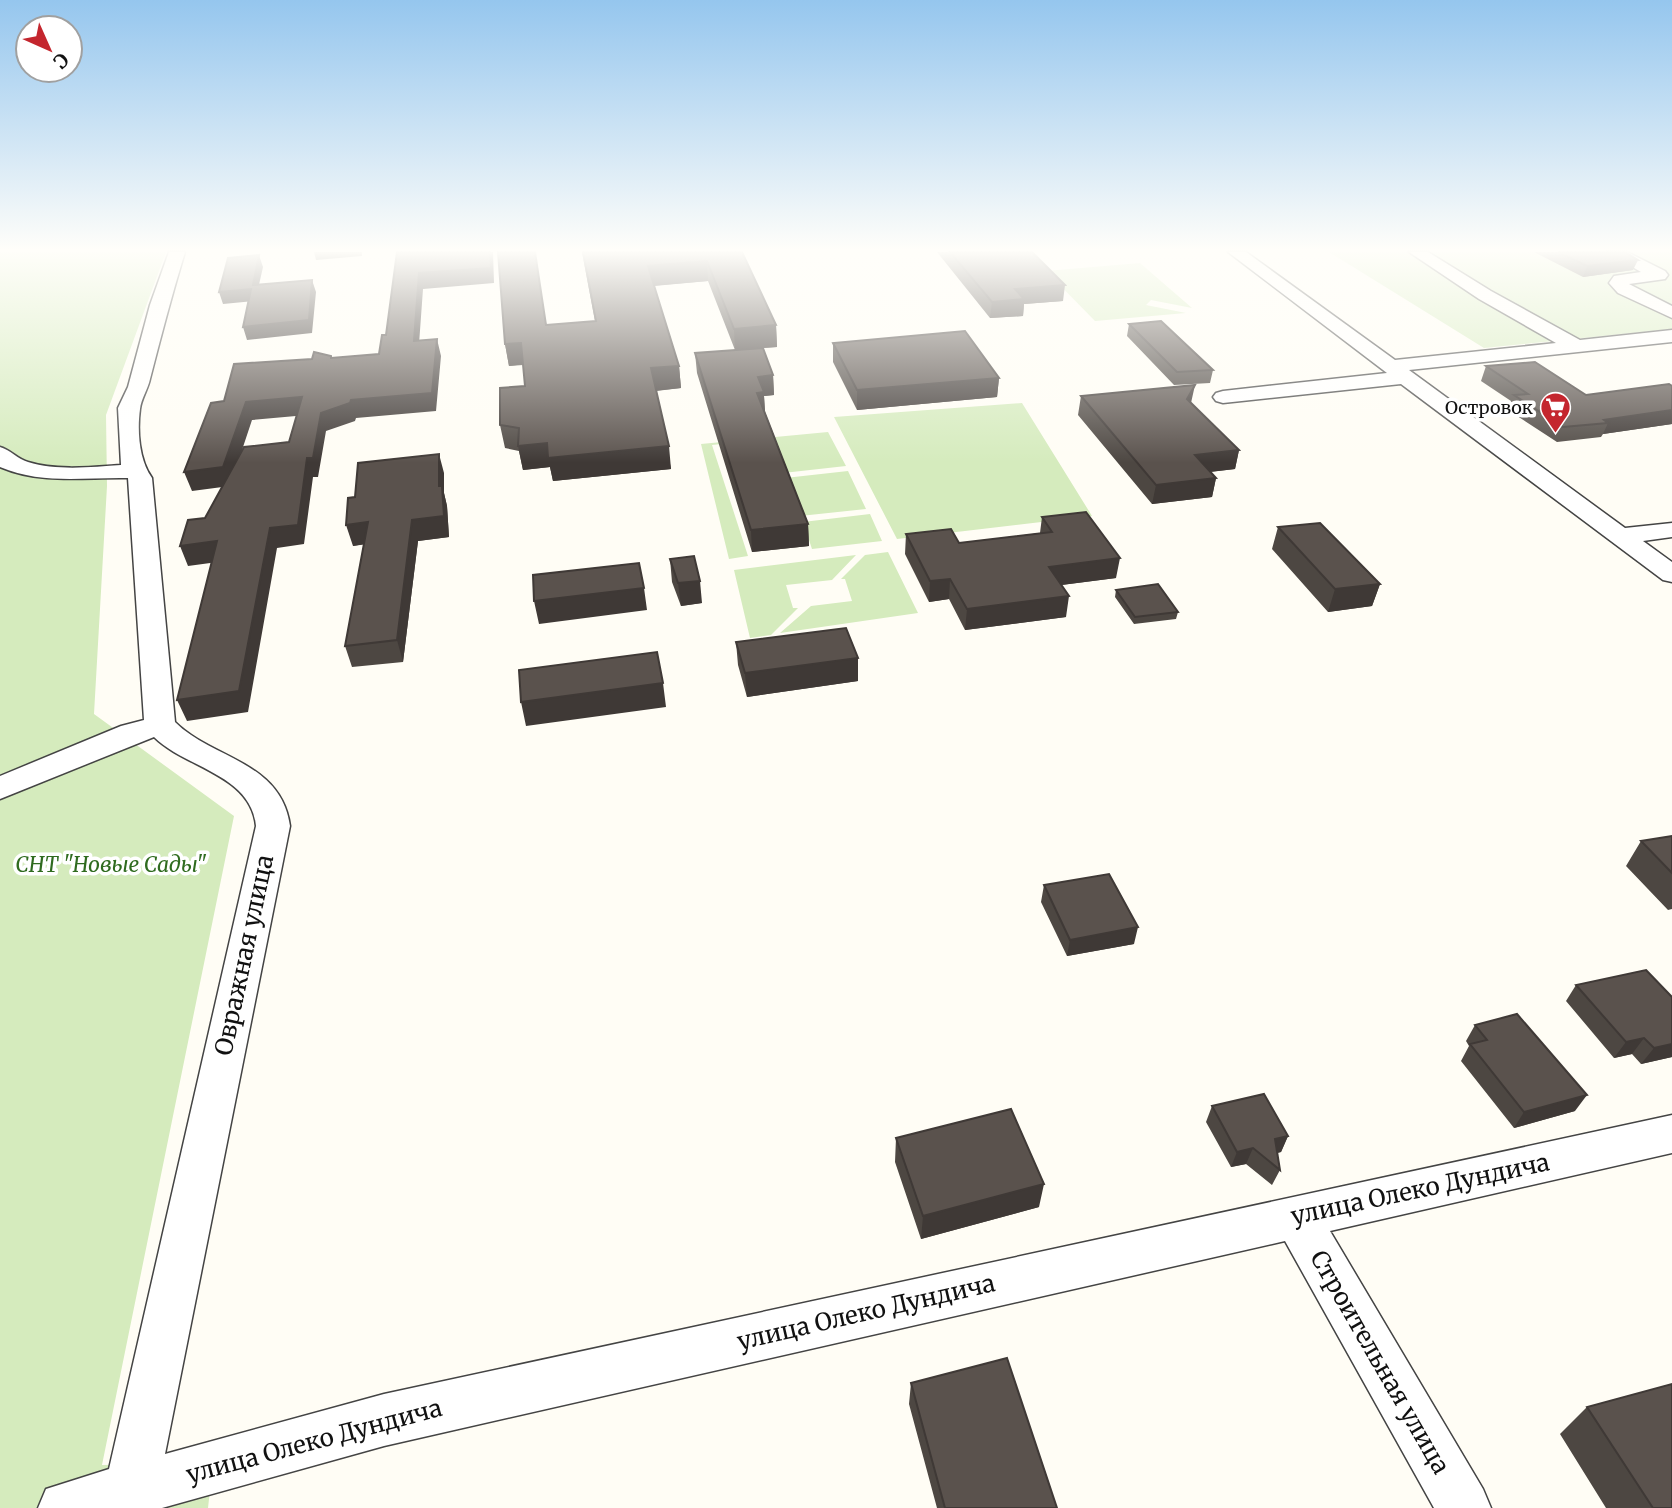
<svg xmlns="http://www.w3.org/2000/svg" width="1672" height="1508" viewBox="0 0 1672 1508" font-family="Merriweather,serif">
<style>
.green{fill:#d5ebbd}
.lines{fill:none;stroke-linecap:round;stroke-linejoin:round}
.minor-casing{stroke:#444;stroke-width:3}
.minor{fill:#fff;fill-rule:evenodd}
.wall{fill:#4d4742}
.shaded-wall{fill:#3f3936}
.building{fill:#5a524d;stroke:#3f3936;stroke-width:2}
.labels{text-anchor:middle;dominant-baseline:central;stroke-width:7;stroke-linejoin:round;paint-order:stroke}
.far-poi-label{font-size:18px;fill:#111;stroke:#fff;text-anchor:end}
.park-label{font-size:21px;font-style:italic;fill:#2f6b1f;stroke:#fff}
.near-street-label{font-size:24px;fill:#111;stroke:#fff}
</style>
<rect width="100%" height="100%" fill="#fffdf5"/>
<!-- green -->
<path class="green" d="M 0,252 L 166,252 L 106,415 L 107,486 L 94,714 L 234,816 L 102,1465 L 213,1463 L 208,1508 L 0,1508 Z
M 1329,252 L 1672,252 L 1672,329 L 1484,348 Z
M 1140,263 L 1192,308 L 1151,300 L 1146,305 L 1186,313 L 1095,321 L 1046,271 Z
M 1022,403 L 1092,516 L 897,539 L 834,417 Z
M 828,432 L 846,466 L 783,473 L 771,439 L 712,445 L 748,556 L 729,559 L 701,444 Z
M 848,471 L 866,509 L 800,516 L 785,478 Z
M 870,514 L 882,541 L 812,549 L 803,522 Z
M 888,552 L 918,613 L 780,633 L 811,606 L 852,601 L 845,579 L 841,579 L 865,555 Z
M 856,555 L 832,580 L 786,585 L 793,608 L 798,608 L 771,635 L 750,638 L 734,570 Z"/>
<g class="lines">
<defs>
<path id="minor" d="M 169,252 L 185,252 C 172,294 161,336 150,379 C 148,389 141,399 140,409 C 137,431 139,460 152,478 L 175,722 C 212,759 281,761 290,826 L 165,1454 L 384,1394 L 1672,1115 L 1672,1153 L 1330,1231 L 1483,1489 L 1491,1508 L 1434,1508 L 1285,1241 L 384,1446 L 162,1508 L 38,1508 L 46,1489 L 109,1469 L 256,826 C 251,774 185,768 154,737 L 0,799 L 0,776 L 121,726 L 144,720 L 128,478 C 85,477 42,485 0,467 L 0,447 C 11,450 17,459 28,462 C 57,471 92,467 121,465 L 118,408 L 128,387 L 150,305 Z
M 1228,252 L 1246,252 L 1395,360 L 1556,343 L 1479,299 L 1409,252 L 1428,252 L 1491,291 L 1580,340 L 1672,330 L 1672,342 L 1409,370 L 1625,528 L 1672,523 L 1672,537 L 1643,541 L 1672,562 L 1672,582 L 1663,580 L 1401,384 L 1223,403 L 1216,401 L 1213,397 L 1216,393 L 1223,391 L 1387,373 Z
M 1607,252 L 1627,252 L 1665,271 L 1668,275 L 1665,279 L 1629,284 L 1672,306 L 1672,318 L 1618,293 L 1609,283 L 1614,276 L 1641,272 Z"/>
</defs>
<!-- minor casing -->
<use href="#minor" class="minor-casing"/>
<!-- minor -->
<use href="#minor" class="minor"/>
</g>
<!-- wall -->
<path class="wall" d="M 582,252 L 742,252 L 776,325 L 777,347 L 763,348 L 773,375 L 774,395 L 764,396 L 765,412 L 808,524 L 809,546 L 752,552 L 697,373 L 695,353 L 735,350 L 708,281 L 654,286 L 679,366 L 681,388 L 656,391 L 671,469 L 553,481 L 550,467 L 523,470 L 519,451 L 505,448 L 500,425 L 525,386 L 523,365 L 509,366 L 505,344 L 546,325 L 595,321 Z
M 937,252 L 1032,252 L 1063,301 L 1024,304 L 1023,316 L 990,318 Z
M 1534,252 L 1625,252 L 1633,270 L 1583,277 Z
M 1129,324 L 1213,370 L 1210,383 L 1174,385 L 1127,336 Z
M 833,343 L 999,378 L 997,397 L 857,410 L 833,362 Z
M 1486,366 L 1586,395 L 1672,386 L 1672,424 L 1603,434 L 1601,437 L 1557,442 L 1508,410 L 1511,401 L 1481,381 Z
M 1081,396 L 1191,403 L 1239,450 L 1235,469 L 1210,472 L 1216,478 L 1212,497 L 1152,504 L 1078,415 Z
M 444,473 L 444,493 L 447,506 L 449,537 L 418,541 L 403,662 L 352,667 L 345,646 L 364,544 L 353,546 L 355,497 Z
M 1042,517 L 1116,578 L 1061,585 L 1066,617 L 965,630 L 949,599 L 929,602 L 905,554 L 906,534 L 959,543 L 1040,533 Z
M 1278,527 L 1380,584 L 1372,606 L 1328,612 L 1272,549 Z
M 670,559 L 702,603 L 681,606 L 672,582 Z
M 1116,590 L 1178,612 L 1176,619 L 1134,624 L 1115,597 Z
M 736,642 L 858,658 L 858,681 L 747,697 L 738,665 Z
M 1672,836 L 1672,909 L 1668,910 L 1626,866 L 1641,841 Z
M 1044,885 L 1134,944 L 1067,956 L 1041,902 Z
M 1576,985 L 1672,997 L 1672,1057 L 1641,1064 L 1632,1054 L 1614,1058 L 1566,1001 Z
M 1475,1025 L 1575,1111 L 1514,1128 L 1461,1061 L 1469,1046 L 1466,1041 Z
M 1212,1106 L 1288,1136 L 1281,1152 L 1277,1153 L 1280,1170 L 1272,1185 L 1246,1164 L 1231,1167 L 1206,1122 Z
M 896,1138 L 1039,1207 L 921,1239 L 895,1162 Z
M 911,1383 L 1057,1508 L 937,1508 L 909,1404 Z
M 1587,1407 L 1672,1508 L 1606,1508 L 1560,1434 Z"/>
<!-- shaded-wall -->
<path class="shaded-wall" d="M 314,252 L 362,252 L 362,256 L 316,260 Z
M 490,252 L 493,252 L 494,283 L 423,289 L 418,358 L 414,341 L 419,273 Z
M 259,255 L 263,267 L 256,298 L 253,285 Z
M 1638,260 L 1633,270 L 1583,277 L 1587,266 Z
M 707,261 L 708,281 L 650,286 L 648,266 Z
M 312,280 L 316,292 L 312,333 L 247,340 L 243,327 Z
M 1065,285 L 1063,301 L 1024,304 L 1023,316 L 990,318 L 992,302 L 1015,289 Z
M 251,289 L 254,301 L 223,304 L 219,292 Z
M 776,325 L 777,347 L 735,350 L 734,329 Z
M 437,339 L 441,356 L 436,411 L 356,418 L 355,421 L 326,431 L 318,477 L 313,477 L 304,544 L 277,548 L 248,712 L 187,721 L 177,700 L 270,528 L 307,458 L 321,413 L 351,400 Z
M 521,343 L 525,364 L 509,366 L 505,344 Z
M 679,366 L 681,388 L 653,391 L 651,368 Z
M 773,375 L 774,395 L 764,396 L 765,412 L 757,393 L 758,377 Z
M 999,378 L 997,397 L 857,410 L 857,390 Z
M 1195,385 L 1191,403 L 1187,399 Z
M 302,397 L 307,415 L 252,420 L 230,486 L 192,491 L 184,472 L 246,402 Z
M 1672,410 L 1672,424 L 1603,434 L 1608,423 L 1604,420 Z
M 547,443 L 669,446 L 671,469 L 553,481 L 550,467 L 523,470 L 518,446 Z
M 1239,450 L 1235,469 L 1191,474 L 1195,455 Z
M 439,454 L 444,473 L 444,493 L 447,506 L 449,537 L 418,541 L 403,662 L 397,640 L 412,520 L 439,486 Z
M 1216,478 L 1212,497 L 1152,504 L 1156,485 Z
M 368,522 L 374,543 L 353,546 L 346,525 Z
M 808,524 L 809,546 L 752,552 L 751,530 Z
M 217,541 L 225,561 L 188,566 L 180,546 Z
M 1120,558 L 1116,578 L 1046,587 L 1049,567 Z
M 950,579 L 949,599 L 929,602 L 930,581 Z
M 700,581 L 702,603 L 681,606 L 678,583 Z
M 1380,584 L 1372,606 L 1328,612 L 1335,589 Z
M 644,588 L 647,610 L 539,624 L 534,601 Z
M 1069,596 L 1066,617 L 965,630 L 967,609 Z
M 858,658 L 858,681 L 747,697 L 745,673 Z
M 663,683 L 666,707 L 526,726 L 521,702 Z
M 1138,927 L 1134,944 L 1067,956 L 1070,940 Z
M 1644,1038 L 1632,1054 L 1614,1058 L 1626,1042 Z
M 1672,1044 L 1672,1057 L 1641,1064 L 1654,1048 Z
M 1587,1095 L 1575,1111 L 1514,1128 L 1524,1112 Z
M 1288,1136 L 1281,1152 L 1268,1155 L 1275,1139 Z
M 1253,1148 L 1246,1164 L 1231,1167 L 1237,1152 Z
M 1044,1184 L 1039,1207 L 921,1239 L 923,1216 Z"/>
<!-- building -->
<path class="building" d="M 397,252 L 490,252 L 491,268 L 419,273 L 414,341 L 437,339 L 432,393 L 351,400 L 350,403 L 321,413 L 313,458 L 307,458 L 298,525 L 270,528 L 239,691 L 177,700 L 217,541 L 180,546 L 188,520 L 205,518 L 244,447 L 289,442 L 302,397 L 246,402 L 223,467 L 184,472 L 211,403 L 224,401 L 234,364 L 312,359 L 314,352 L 331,356 L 331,358 L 379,354 L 382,335 L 386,335 Z
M 498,252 L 535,252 L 546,325 L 596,321 L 583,252 L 742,252 L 776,325 L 734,329 L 707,261 L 648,266 L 679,366 L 651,368 L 669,446 L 548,458 L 547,443 L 518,446 L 519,428 L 500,425 L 500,388 L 525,386 L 521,343 L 505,344 Z
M 950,252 L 1032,252 L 1065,285 L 1015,289 L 1024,299 L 992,302 Z
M 1558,252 L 1625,252 L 1638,260 L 1587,266 Z
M 259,255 L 253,285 L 312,280 L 309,320 L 243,327 L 251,289 L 219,292 L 228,258 Z
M 1161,321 L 1213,370 L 1177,372 L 1129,324 Z
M 965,331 L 999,378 L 857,390 L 833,343 Z
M 763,348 L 773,375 L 758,377 L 764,392 L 757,393 L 808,524 L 751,530 L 695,353 Z
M 1535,362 L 1586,395 L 1669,384 L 1672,386 L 1672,410 L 1604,420 L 1608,423 L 1563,427 L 1514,395 L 1528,394 L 1486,366 Z
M 1195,385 L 1187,399 L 1239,450 L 1195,455 L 1216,478 L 1156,485 L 1081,396 Z
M 439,454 L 439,486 L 442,486 L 444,516 L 412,520 L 397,640 L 345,646 L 368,522 L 346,525 L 348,498 L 355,497 L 358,463 Z
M 1086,512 L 1120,558 L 1049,567 L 1069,596 L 967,609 L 950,579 L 930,581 L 906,534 L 951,529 L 959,543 L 1052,532 L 1042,517 Z
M 1320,523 L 1380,584 L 1335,589 L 1278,527 Z
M 694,556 L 700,581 L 678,583 L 670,559 Z
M 639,563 L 644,588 L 534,601 L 533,575 Z
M 1158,584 L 1178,612 L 1135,617 L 1116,590 Z
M 846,628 L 858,658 L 745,673 L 736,642 Z
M 657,652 L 663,683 L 521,702 L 519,670 Z
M 1672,836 L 1672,873 L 1641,841 Z
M 1109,874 L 1138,927 L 1070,940 L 1044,885 Z
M 1646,970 L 1672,997 L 1672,1044 L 1654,1048 L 1644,1038 L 1626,1042 L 1576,985 Z
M 1517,1014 L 1587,1095 L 1524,1112 L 1470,1044 L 1487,1040 L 1475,1025 Z
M 1264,1094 L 1288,1136 L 1275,1139 L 1280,1170 L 1253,1148 L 1237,1152 L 1212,1106 Z
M 1011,1109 L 1044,1184 L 923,1216 L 896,1138 Z
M 1007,1358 L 1057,1508 L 945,1508 L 911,1383 Z
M 1672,1384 L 1672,1508 L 1653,1508 L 1587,1407 Z"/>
<!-- sky -->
<linearGradient id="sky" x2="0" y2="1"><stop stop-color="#95c6ee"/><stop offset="0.54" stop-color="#fffefa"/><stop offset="1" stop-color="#fffefa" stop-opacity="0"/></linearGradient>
<rect width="1672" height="463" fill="url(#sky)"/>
<!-- icons -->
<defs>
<symbol id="supermarket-pin" viewBox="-11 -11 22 30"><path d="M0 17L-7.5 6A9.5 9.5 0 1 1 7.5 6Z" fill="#c4262e" stroke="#fff"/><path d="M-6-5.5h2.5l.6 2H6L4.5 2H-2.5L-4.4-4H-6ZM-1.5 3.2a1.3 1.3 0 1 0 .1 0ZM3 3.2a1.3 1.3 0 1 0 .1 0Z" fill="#fff"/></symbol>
</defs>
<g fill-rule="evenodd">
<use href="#supermarket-pin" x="1538" y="390" width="35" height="47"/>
</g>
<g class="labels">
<!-- far-poi labels -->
<g class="far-poi-label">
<text x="1533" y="407">Островок</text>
</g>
<!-- park labels -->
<g class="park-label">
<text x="111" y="864">СНТ "Новые Сады"</text>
</g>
<!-- near-street labels -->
<g class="near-street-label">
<text transform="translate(244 955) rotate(-78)">Овражная улица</text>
<text transform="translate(1420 1189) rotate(-12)">улица Олеко Дундича</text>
<text transform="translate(866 1312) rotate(-13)">улица Олеко Дундича</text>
<text transform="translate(1380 1362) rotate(60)">Строительная улица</text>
<text transform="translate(314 1441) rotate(-15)">улица Олеко Дундича</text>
</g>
</g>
<!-- north arrow -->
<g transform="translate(49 49) rotate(135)"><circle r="33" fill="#ffffff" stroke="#a0a0a0" stroke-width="2"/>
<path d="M0-5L12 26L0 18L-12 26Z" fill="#c4262e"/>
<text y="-10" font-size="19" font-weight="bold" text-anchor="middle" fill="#111111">С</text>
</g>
</svg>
